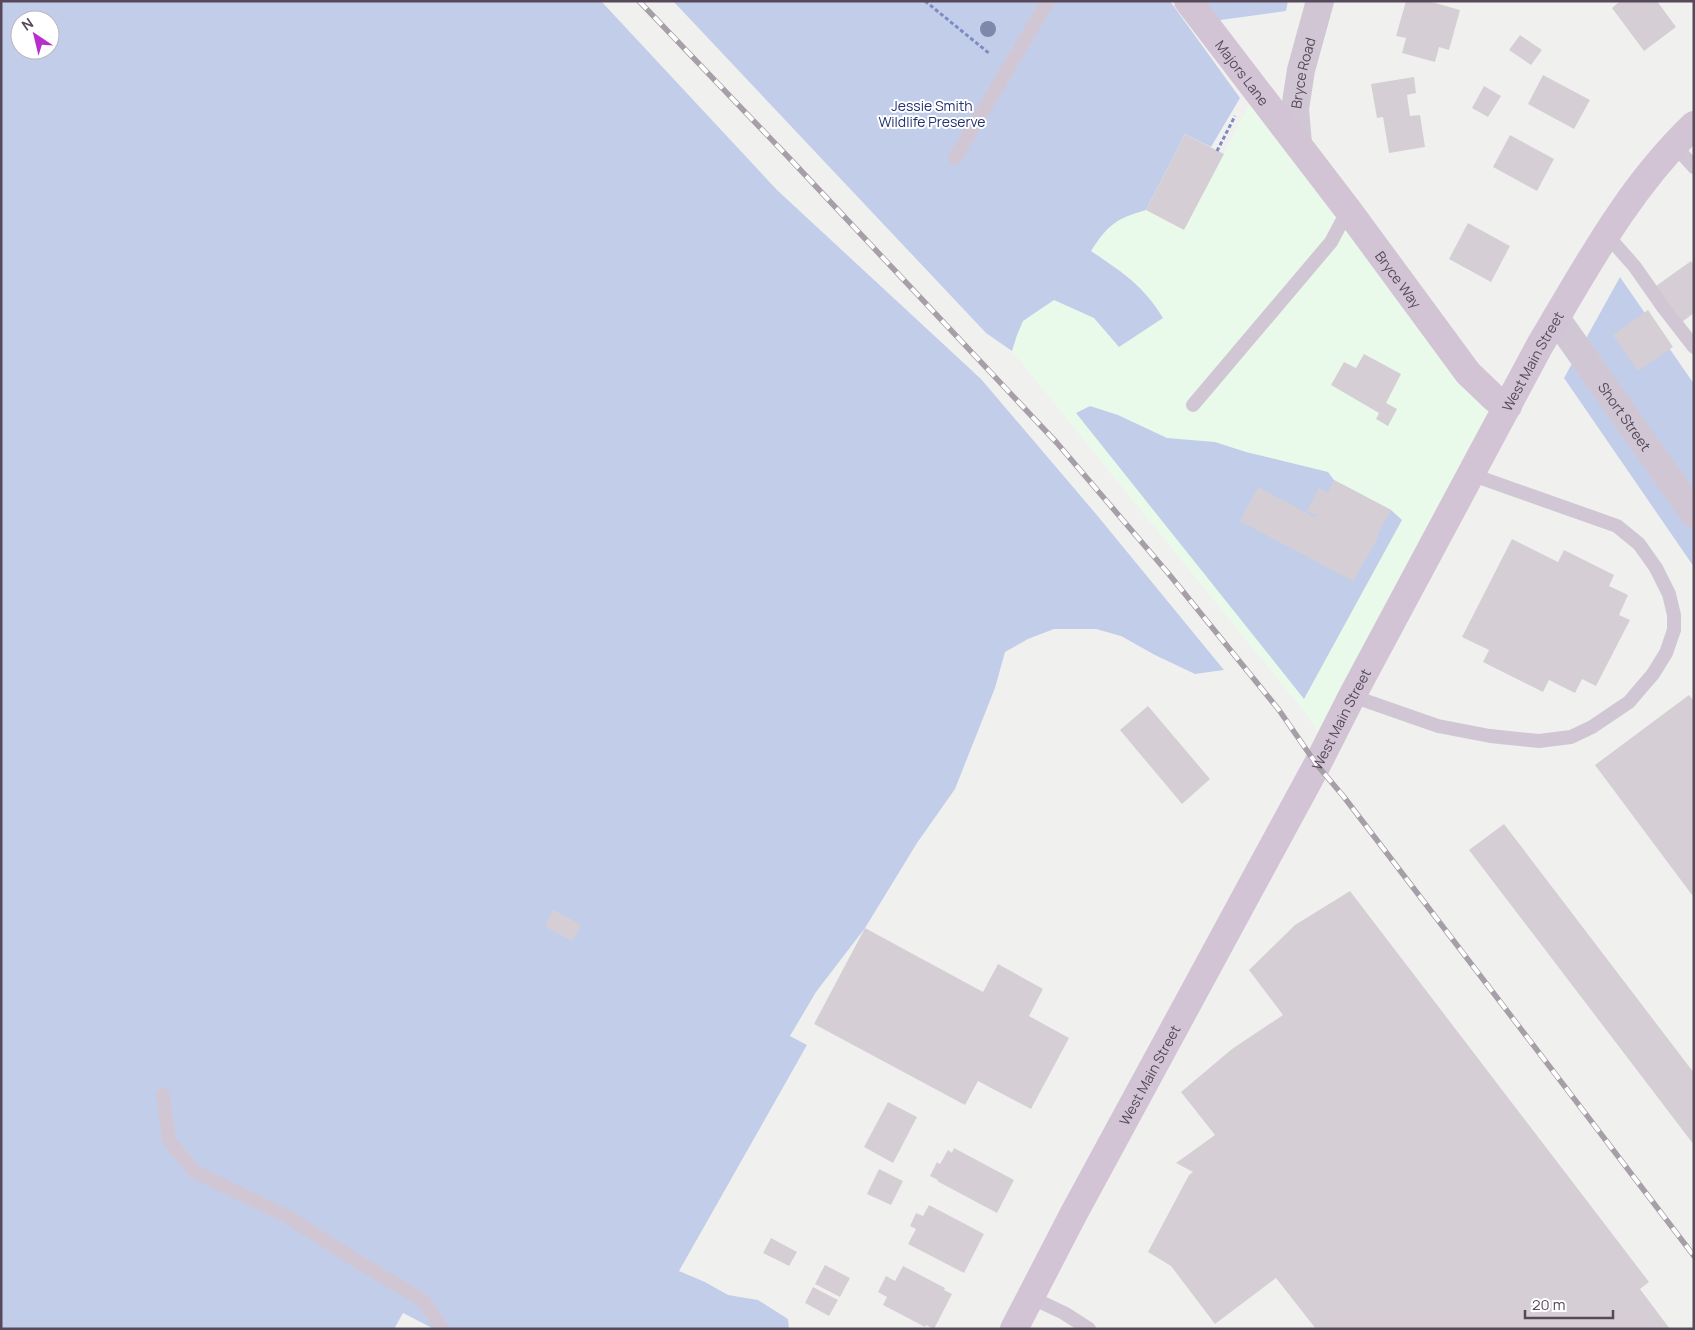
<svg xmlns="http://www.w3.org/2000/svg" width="1695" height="1330" viewBox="0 0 1695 1330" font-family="Manrope,sans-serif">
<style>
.commercial{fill:#eafaea}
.green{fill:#c2cee9;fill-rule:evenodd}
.building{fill:#d5cfd5}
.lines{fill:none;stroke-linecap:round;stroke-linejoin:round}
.path{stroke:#7e8bc3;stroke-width:3;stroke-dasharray:4 2.5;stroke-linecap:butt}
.lane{stroke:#d1c7d4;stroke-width:14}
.street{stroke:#d1c7d4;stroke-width:28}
.secondary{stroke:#d2c4d5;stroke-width:28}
.rail-casing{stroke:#a69fa7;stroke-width:5.5}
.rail{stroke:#fff;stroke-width:4;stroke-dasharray:11;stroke-linecap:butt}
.tree{fill:#7f87aa}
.labels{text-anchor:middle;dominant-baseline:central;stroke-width:4;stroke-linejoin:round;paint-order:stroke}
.street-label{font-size:14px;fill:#56495a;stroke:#fff}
.park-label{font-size:14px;fill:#223172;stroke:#fff}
</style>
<rect width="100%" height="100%" fill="#f0f1ef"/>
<!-- commercial -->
<path class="commercial" d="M 1253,98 L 1499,408 L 1319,735 L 1308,716 L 1012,351 L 1017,335 L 1023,321 L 1054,300 L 1094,318 L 1119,347 L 1163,318 L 1155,304 L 1129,277 L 1091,252 L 1105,230 L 1125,216 L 1146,210 L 1184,230 Z"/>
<!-- green -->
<path class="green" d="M 1,1 L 601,1 L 777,190 L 981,379 L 1096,514 L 1224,670 L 1195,674 L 1155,655 L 1121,636 L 1096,629 L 1054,629 L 1028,639 L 1005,652 L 995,688 L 955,789 L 917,843 L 865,928 L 816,992 L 790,1036 L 807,1045 L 679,1271 L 705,1282 L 728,1295 L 758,1300 L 788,1319 L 789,1329 L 434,1329 L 403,1313 L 394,1329 L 1,1329 ZM 20,20 L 50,20 L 50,50 L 20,50 Z
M 673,1 L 1170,1 L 1240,98 L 1211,147 L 1185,134 L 1146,210 C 1115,219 1108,225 1091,251 C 1122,272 1143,285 1163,318 L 1119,347 L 1094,318 L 1054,300 L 1023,321 L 1017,335 L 1012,351 L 986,333 Z
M 1201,1 L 1288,1 L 1286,11 L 1213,21 Z
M 1620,277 L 1694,384 L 1694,567 L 1564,378 Z
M 1090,406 L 1118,415 L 1167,438 L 1215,442 L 1246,452 L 1328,472 L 1334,480 L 1391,510 L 1402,520 L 1304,699 L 1076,413 Z"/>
<!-- building -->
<path class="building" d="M 1406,1 L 1428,1 L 1460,10 L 1449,50 L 1439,47 L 1435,62 L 1402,53 L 1406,38 L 1396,36 Z
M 1620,1 L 1657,1 L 1676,27 L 1644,51 L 1612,8 Z
M 1520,35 L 1542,50 L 1531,65 L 1509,50 Z
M 1543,75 L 1590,100 L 1574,129 L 1528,104 Z
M 1414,77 L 1416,93 L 1407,95 L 1410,116 L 1420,115 L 1425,147 L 1389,153 L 1383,117 L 1377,118 L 1371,84 Z
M 1484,86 L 1501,96 L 1488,117 L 1472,108 Z
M 1185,134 L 1224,154 L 1184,230 L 1146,210 Z
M 1510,135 L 1554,159 L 1537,191 L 1493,167 Z
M 1468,223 L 1510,246 L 1491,282 L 1449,259 Z
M 1691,261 L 1694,265 L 1694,313 L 1682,322 L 1656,286 Z
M 1648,310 L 1673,347 L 1638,371 L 1613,335 Z
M 1364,354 L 1401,374 L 1386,403 L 1397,409 L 1388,426 L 1376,419 L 1379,413 L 1331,385 L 1344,362 L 1356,368 Z
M 1334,480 L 1391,510 L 1377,535 L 1379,536 L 1353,581 L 1240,521 L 1258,487 L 1314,517 L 1316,515 L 1307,511 L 1319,488 L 1328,493 Z
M 1512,539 L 1558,562 L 1564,550 L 1614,575 L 1609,586 L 1628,595 L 1619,615 L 1630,620 L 1596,686 L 1582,679 L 1575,693 L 1549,680 L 1543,692 L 1483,662 L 1489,650 L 1462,637 Z
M 1689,695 L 1694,701 L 1694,893 L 1692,895 L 1595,765 Z
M 1148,706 L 1210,779 L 1182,804 L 1120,730 Z
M 1504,824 L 1694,1073 L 1694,1145 L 1469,850 Z
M 1350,891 L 1649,1282 L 1640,1289 L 1670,1329 L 1316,1329 L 1276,1278 L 1215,1324 L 1171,1266 L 1148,1252 L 1189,1175 L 1193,1172 L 1176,1163 L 1215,1135 L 1181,1092 L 1232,1049 L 1283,1015 L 1249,970 L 1295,925 Z
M 553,910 L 581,925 L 572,941 L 545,926 Z
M 865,928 L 983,992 L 998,964 L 1043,989 L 1029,1016 L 1069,1038 L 1031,1109 L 978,1081 L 965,1105 L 814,1024 Z
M 888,1102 L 917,1117 L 893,1163 L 864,1147 Z
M 954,1148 L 1014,1180 L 997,1213 L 937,1181 L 938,1180 L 930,1176 L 937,1162 L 940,1164 L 948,1150 L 952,1153 Z
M 879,1169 L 903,1181 L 891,1205 L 867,1194 Z
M 929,1205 L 984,1234 L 964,1273 L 908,1244 L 916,1229 L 910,1226 L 916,1213 L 923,1216 Z
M 771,1238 L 797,1252 L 789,1266 L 763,1253 Z
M 825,1265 L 850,1278 L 840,1297 L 815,1284 Z
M 903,1266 L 945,1288 L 944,1290 L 952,1294 L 934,1329 L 926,1325 L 925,1327 L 883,1305 L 887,1297 L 878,1292 L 886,1276 L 895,1281 Z
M 813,1287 L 838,1300 L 829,1316 L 805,1303 Z"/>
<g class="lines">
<!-- path -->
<path class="path" d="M 925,1 L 990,54
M 1217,151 L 1235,116"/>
<!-- lane -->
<path class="lane" d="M 1674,145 L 1694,167
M 955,158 L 1048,1
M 1606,234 L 1635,267 L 1663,307 L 1694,347
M 1193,405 L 1331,242 L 1348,210
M 1352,696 L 1438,726 L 1490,736 L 1539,741 L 1571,737 L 1592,727 L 1629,702 L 1653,674 L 1666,653 L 1674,630 L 1674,615 L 1669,594 L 1656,568 L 1639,544 L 1617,526 L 1470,474
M 163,1095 L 169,1141 L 195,1172 L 285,1215 L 357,1261 L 424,1301 L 442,1329
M 1030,1297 L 1064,1313 L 1089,1329"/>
<!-- street -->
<g class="street">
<path id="s1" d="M 1298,144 L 1295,109 L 1301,70 L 1320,1"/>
<path id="s2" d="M 1556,318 L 1694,514"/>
</g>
<!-- secondary -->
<g class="secondary">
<path id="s3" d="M 1188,1 L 1348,210 L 1468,373 L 1494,398 L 1508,406"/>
<path id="s4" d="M 1014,1329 L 1074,1213 L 1317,765 L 1352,696 L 1540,345 C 1586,268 1628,188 1694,125"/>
</g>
<defs>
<path id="rail" d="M 639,1 L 792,161 L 1057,443 L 1168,573 L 1279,710 L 1317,765 L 1344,797 L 1694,1256"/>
</defs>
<!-- rail casing -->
<use href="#rail" class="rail-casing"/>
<!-- rail -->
<use href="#rail" class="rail"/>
</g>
<!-- trees -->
<circle class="tree" cx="988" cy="29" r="8"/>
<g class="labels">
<!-- street labels -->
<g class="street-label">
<text stroke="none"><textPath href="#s1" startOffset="72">Bryce Road</textPath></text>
<text stroke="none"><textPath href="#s3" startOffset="90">Majors Lane</textPath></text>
<text stroke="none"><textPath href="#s3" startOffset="349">Bryce Way</textPath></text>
<text stroke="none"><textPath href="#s4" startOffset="1098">West Main Street</textPath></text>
<text stroke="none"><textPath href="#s2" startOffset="120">Short Street</textPath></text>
<text stroke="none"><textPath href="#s4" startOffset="692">West Main Street</textPath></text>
<text stroke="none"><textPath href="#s4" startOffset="288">West Main Street</textPath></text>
</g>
<!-- park labels -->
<g class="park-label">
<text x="932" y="105">Jessie Smith<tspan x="932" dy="16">Wildlife Preserve</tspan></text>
</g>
</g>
<!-- border -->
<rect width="1695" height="1330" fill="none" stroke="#56495a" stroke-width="5"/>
<!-- north arrow -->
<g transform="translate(35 35) rotate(325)"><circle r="24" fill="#ffffff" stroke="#bbb6bd"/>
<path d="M0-4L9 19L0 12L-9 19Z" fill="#b72fcb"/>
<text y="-8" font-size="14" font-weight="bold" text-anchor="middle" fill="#56495a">N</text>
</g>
<!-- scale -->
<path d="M1525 1310v8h88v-8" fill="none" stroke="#56495a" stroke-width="2.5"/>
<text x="1532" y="1310" font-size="15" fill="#56495a" stroke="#ffffff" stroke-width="4" paint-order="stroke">20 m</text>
</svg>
